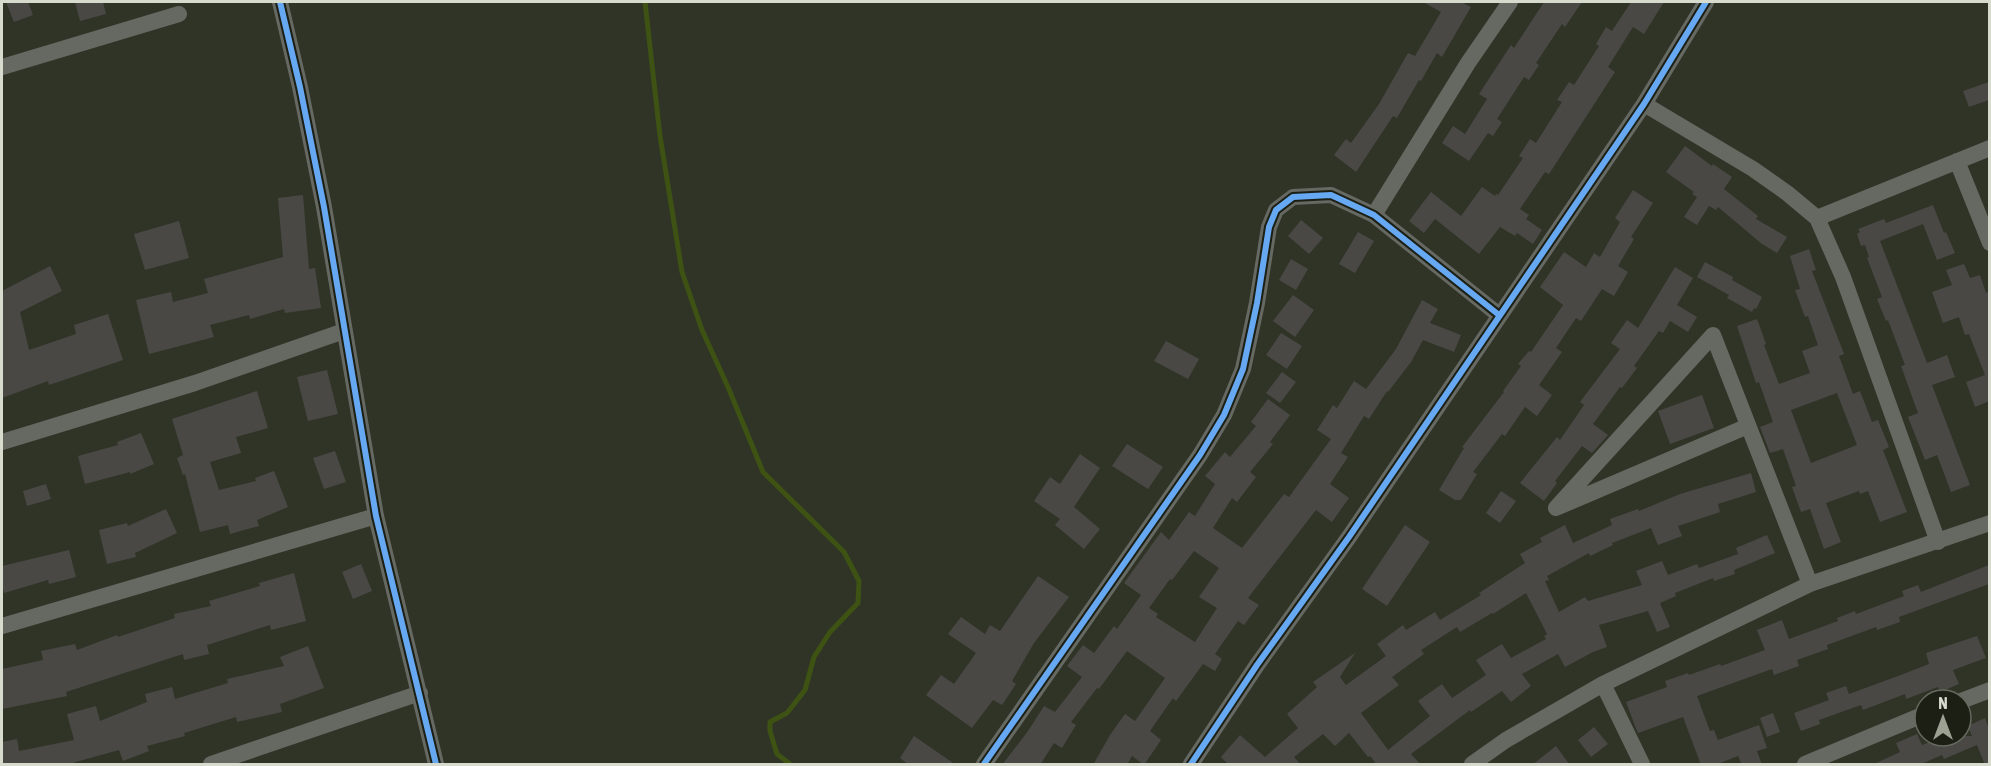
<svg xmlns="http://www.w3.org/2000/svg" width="1991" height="766" viewBox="0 0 1991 766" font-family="'Asap Condensed',sans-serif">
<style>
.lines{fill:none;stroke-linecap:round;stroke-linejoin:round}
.stream{stroke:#3e5213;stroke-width:5}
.building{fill:#4a4845;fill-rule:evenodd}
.minor{stroke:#666862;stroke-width:16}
.cycleway-casing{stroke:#1b1f14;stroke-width:10}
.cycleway{stroke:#66a8f1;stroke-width:6}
</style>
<rect width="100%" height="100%" fill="#2f3427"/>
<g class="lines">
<!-- stream -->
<path class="stream" d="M 645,2 L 660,136 L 682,272 L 702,330 L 728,387 L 763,472 L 844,552 L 859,581 L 858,603 L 830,632 L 814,657 L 805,690 L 787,713 L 770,722 L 770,731 L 777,754 L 790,764"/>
</g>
<!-- building -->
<path class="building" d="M 6,2 L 28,2 L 33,15 L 14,22 Z
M 75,2 L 103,2 L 106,14 L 80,21 Z
M 1423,2 L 1461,2 L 1471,7 L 1442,57 L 1437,53 L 1421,81 L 1419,80 L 1397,118 L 1393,116 L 1356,172 L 1334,155 L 1346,139 L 1351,143 L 1379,104 L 1408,53 L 1415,56 L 1441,12 Z
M 1544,2 L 1582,2 L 1565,27 L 1562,24 L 1536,63 L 1539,65 L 1529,80 L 1524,77 L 1497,119 L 1502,122 L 1493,136 L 1488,133 L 1469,161 L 1442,143 L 1453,126 L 1465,134 L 1487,99 L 1479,94 L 1511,45 L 1514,48 Z
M 1631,2 L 1664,2 L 1644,34 L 1633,27 L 1608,67 L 1615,72 L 1549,174 L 1545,172 L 1520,209 L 1529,215 L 1526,219 L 1542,230 L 1533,244 L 1517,233 L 1515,236 L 1500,227 L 1479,254 L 1435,219 L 1424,233 L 1409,221 L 1431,192 L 1461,216 L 1482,187 L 1495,196 L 1496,194 L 1498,195 L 1523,158 L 1519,156 L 1530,139 L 1536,143 L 1562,102 L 1557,100 L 1569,82 L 1574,85 L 1599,46 L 1596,44 L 1606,27 L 1612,31 Z
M 1989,82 L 1989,100 L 1969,107 L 1963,91 Z
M 1685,146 L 1712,166 L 1713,164 L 1732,177 L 1724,189 L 1758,216 L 1756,219 L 1787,237 L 1777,253 L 1762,244 L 1718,207 L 1716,210 L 1709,206 L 1697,225 L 1684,217 L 1697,197 L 1692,194 L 1694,192 L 1666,172 Z
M 1633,190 L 1653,203 L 1631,237 L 1634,239 L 1618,266 L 1628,272 L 1614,296 L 1602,289 L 1581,321 L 1576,318 L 1556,348 L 1562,352 L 1539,385 L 1552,395 L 1537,416 L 1525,407 L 1505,436 L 1502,434 L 1473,472 L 1477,474 L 1461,500 L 1455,500 L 1439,490 L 1464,448 L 1462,447 L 1504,392 L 1503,391 L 1521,366 L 1518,364 L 1529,351 L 1531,352 L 1563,305 L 1540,287 L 1564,252 L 1586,267 L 1594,253 L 1600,257 L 1620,222 L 1615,218 Z
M 303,195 L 309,269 L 315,268 L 321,308 L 285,313 L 284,309 L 250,319 L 249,315 L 210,325 L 214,337 L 149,354 L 136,300 L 171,292 L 173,302 L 208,293 L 204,279 L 283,257 L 278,198 Z
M 1933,205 L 1944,233 L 1946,232 L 1955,253 L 1937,260 L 1923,224 L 1880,241 L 1927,363 L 1947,355 L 1955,377 L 1932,385 L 1970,485 L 1951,492 L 1937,455 L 1925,460 L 1908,417 L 1918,413 L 1901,366 L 1905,365 L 1888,320 L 1886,321 L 1877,299 L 1882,297 L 1867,258 L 1869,257 L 1865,245 L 1861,246 L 1857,234 L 1860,232 L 1858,229 L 1884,219 L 1886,223 Z
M 1301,220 L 1323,238 L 1309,254 L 1288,236 Z
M 179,221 L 189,258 L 145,270 L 134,234 Z
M 1358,232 L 1374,241 L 1355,273 L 1339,264 Z
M 1809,249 L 1816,270 L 1812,271 L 1844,354 L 1839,356 L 1853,394 L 1860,391 L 1872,422 L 1878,420 L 1889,447 L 1883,450 L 1907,512 L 1880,522 L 1868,491 L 1860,494 L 1859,491 L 1826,503 L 1841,542 L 1824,549 L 1810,509 L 1801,512 L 1792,487 L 1796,486 L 1783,449 L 1770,453 L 1760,427 L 1773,422 L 1759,382 L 1756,383 L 1737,326 L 1757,319 L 1766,344 L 1764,345 L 1779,384 L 1810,373 L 1802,351 L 1818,345 L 1808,316 L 1805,317 L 1795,290 L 1800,289 L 1790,256 ZM 1837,393 L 1857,445 L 1811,463 L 1791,410 Z
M 1291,259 L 1308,269 L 1296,290 L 1279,280 Z
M 1705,262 L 1733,277 L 1732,280 L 1762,297 L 1756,309 L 1754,308 L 1752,312 L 1727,298 L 1729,295 L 1697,277 Z
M 1964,264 L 1970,278 L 1980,275 L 1986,293 L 1989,291 L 1989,401 L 1975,407 L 1966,382 L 1985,375 L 1969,334 L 1965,335 L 1959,317 L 1943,323 L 1932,292 L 1952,285 L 1946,270 Z
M 50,266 L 62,291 L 20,312 L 29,350 L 76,334 L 74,325 L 108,314 L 123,360 L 49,385 L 48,381 L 2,398 L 2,291 Z
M 1675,267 L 1693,278 L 1677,305 L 1697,317 L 1688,332 L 1670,321 L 1663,333 L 1659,331 L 1634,366 L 1637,368 L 1622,388 L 1620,387 L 1593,424 L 1608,435 L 1592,453 L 1582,446 L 1555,481 L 1557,483 L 1544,501 L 1520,483 L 1557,437 L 1560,440 L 1584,405 L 1580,402 L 1620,349 L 1611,343 L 1627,320 L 1638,328 Z
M 1293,295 L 1314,310 L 1295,337 L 1273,321 Z
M 1422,300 L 1438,309 L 1430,323 L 1461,335 L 1454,352 L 1423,340 L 1411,362 L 1388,392 L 1387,391 L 1369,419 L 1364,416 L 1341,453 L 1348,457 L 1330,484 L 1349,498 L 1332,522 L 1316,510 L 1248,598 L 1259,605 L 1244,625 L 1238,621 L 1215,654 L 1222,659 L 1215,671 L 1203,664 L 1176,701 L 1173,698 L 1150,731 L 1161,740 L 1144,765 L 1132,756 L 1127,765 L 1093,765 L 1110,735 L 1125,714 L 1135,721 L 1165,678 L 1127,651 L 1099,689 L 1097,688 L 1071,722 L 1076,725 L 1062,748 L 1054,743 L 1040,765 L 1002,765 L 1028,731 L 1044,706 L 1055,712 L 1082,677 L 1067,666 L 1083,645 L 1094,653 L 1114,626 L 1117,629 L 1141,595 L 1124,583 L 1161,532 L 1169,540 L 1189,512 L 1195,516 L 1215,484 L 1205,476 L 1225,452 L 1230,457 L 1256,426 L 1251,422 L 1268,399 L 1290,415 L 1270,442 L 1273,444 L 1250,472 L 1256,477 L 1237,502 L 1232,498 L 1213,528 L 1242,548 L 1284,494 L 1289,497 L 1331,439 L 1317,430 L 1333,405 L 1337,408 L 1354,381 L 1366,389 L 1396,349 ZM 1194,551 L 1219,568 L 1199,597 L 1217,608 L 1195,642 L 1156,617 L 1158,614 L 1149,608 L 1170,579 L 1172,580 Z
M 1281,333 L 1302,346 L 1287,369 L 1266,355 Z
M 1166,341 L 1199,359 L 1188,379 L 1154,361 Z
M 327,370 L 338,414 L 308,421 L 297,377 Z
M 1282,372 L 1296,382 L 1280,403 L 1266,393 Z
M 257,391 L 268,428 L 236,437 L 241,453 L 210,462 L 219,490 L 256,481 L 255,478 L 274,471 L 288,507 L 257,520 L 259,526 L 230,534 L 228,525 L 200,532 L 185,474 L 183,475 L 177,458 L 183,455 L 172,419 Z
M 1702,395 L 1714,428 L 1670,444 L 1658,411 Z
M 141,433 L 154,464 L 130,474 L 130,472 L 85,484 L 78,456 L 118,445 L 117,442 Z
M 1127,444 L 1163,467 L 1148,489 L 1112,466 Z
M 335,451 L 346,482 L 324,489 L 313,458 Z
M 1080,454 L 1100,468 L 1074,507 L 1100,529 L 1084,549 L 1055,525 L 1060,519 L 1034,501 L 1050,477 L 1060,484 Z
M 1751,473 L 1756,492 L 1718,504 L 1720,512 L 1678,526 L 1682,536 L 1658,545 L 1651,528 L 1612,543 L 1613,545 L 1590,556 L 1589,553 L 1547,576 L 1549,580 L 1545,581 L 1559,612 L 1585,597 L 1588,601 L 1642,585 L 1636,571 L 1662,561 L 1668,575 L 1697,564 L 1699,568 L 1738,554 L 1736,548 L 1767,535 L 1775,553 L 1734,570 L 1735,574 L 1714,581 L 1713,578 L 1675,593 L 1676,596 L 1660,603 L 1670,627 L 1657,632 L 1648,611 L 1599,625 L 1607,647 L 1593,652 L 1565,667 L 1558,654 L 1522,674 L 1531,686 L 1511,702 L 1502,691 L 1471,712 L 1470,710 L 1411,754 L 1421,765 L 1372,765 L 1375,762 L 1370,756 L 1368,757 L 1349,733 L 1335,746 L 1323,734 L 1294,757 L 1301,765 L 1229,765 L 1221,757 L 1240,735 L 1265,757 L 1298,728 L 1287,714 L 1317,687 L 1313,682 L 1355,653 L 1340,677 L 1346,685 L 1386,656 L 1377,644 L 1403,625 L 1406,630 L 1435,612 L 1440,620 L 1481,595 L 1479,593 L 1525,563 L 1520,554 L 1542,542 L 1540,538 L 1565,525 L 1573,543 L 1612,525 L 1610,519 L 1638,509 L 1639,511 L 1680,494 ZM 1526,593 L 1547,634 L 1544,636 L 1546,639 L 1511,658 L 1502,644 L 1476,660 L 1486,675 L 1452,698 L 1442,684 L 1418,701 L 1430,716 L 1388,750 L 1361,713 L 1399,685 L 1392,677 L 1424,654 L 1421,650 L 1457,627 L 1460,632 L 1492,613 L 1493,614 Z
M 46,484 L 51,499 L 27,506 L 23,491 Z
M 1501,491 L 1516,501 L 1500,523 L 1486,513 Z
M 166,509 L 177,533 L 135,553 L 136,557 L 107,564 L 99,530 L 127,523 L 128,526 Z
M 1405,525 L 1430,542 L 1387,606 L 1362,589 Z
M 69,550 L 76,577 L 49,584 L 48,580 L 4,593 L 2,584 L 2,566 Z
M 361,564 L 372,591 L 353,599 L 342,572 Z
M 1989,565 L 1989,584 L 1899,617 L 1900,622 L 1877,630 L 1876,627 L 1827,645 L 1828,649 L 1797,660 L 1799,666 L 1774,675 L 1772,669 L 1697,696 L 1710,731 L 1714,730 L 1718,740 L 1759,725 L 1767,748 L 1757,751 L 1762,765 L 1742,765 L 1738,756 L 1715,765 L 1701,765 L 1683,717 L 1638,733 L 1635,726 L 1626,702 L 1667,687 L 1665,681 L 1688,673 L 1689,675 L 1720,664 L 1721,666 L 1765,650 L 1757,630 L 1782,620 L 1789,639 L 1838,621 L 1837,618 L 1855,611 L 1856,614 L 1904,596 L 1902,591 L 1918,585 L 1921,592 Z
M 294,573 L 306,621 L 271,630 L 270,625 L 207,645 L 209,654 L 184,660 L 183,654 L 66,692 L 67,696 L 2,709 L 2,669 L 43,660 L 41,651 L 75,644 L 77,650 L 117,635 L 118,637 L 175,618 L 174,614 L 211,606 L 209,601 L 260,586 L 259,583 Z
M 1038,576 L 1069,597 L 1034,643 L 1012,681 L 1016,684 L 1002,705 L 993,700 L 972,728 L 926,695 L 941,675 L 954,684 L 976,653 L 948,634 L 961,617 L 985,634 L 990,625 L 1000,631 Z
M 1977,636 L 1986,658 L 1953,670 L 1959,684 L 1940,692 L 1938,687 L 1906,699 L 1905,694 L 1863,710 L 1861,705 L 1819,720 L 1820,724 L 1801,731 L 1794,713 L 1829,700 L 1826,693 L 1846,686 L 1849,694 L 1898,676 L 1929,664 L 1926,653 Z
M 308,646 L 324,688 L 280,704 L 282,712 L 237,722 L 236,717 L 184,733 L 185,736 L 147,746 L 149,751 L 123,761 L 119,750 L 65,765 L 2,765 L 2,742 L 17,739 L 19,751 L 74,740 L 67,714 L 96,706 L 100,721 L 147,702 L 145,694 L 172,687 L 175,699 L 228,683 L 227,679 L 284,666 L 280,657 Z
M 1773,713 L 1780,732 L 1767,737 L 1760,718 Z
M 1985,718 L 1989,729 L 1989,765 L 1985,765 L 1977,745 L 1944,759 L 1942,755 L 1919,765 L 1872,765 L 1900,752 L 1896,743 L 1917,734 L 1922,745 L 1945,736 L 1972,736 L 1968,726 Z
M 1594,727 L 1608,744 L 1591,757 L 1578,740 Z
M 914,736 L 956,765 L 909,765 L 900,758 Z
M 1556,746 L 1570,765 L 1532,765 Z"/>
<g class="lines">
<!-- minor -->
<path class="minor" d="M 280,2 L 300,87 L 324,207 L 376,516 L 436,764
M 2,67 L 179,14
M 1644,104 L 1753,169 L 1787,193 L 1817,218 L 1843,277 L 1938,542
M 1957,161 L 1990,243
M 1374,215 L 1468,63 L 1510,2
M 1817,218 L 1990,148
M 1748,426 L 1556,508 L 1713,335 L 1810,584
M 2,442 L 195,383 L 344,331
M 2,626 L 376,516
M 1603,684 L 1642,764
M 1961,701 L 1990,690
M 211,764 L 420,693
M 984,764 L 1200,455 L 1224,415 L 1243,369 L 1257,303 L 1269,227 L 1276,210 L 1293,197 L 1331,195 L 1374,215 L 1499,315
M 1191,764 L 1257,665 L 1349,537 L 1644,104 L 1706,2
M 1472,764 L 1506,740 L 1603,684 L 1810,584 L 1990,523
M 1805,764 L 1925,714"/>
<defs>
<path id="cycleway" d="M 280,2 L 300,87 L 324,207 L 376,516 L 436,764
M 984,764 L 1200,455 L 1224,415 L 1243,369 L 1257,303 L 1269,227 L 1276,210 L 1293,197 L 1331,195 L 1374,215 L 1499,315
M 1191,764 L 1257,665 L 1349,537 L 1644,104 L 1706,2"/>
</defs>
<!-- cycleway casing -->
<use href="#cycleway" class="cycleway-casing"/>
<!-- cycleway -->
<use href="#cycleway" class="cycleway"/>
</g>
<!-- border -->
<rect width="1991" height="766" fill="none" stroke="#d6dbcd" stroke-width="6"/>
<!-- north arrow -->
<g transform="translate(1943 718)"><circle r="28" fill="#1b1f14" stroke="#666a5e" stroke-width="1.5"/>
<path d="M0-4.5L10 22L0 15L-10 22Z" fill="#9ca193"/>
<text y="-9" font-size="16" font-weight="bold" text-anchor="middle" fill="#d6dbcd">N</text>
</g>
</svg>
